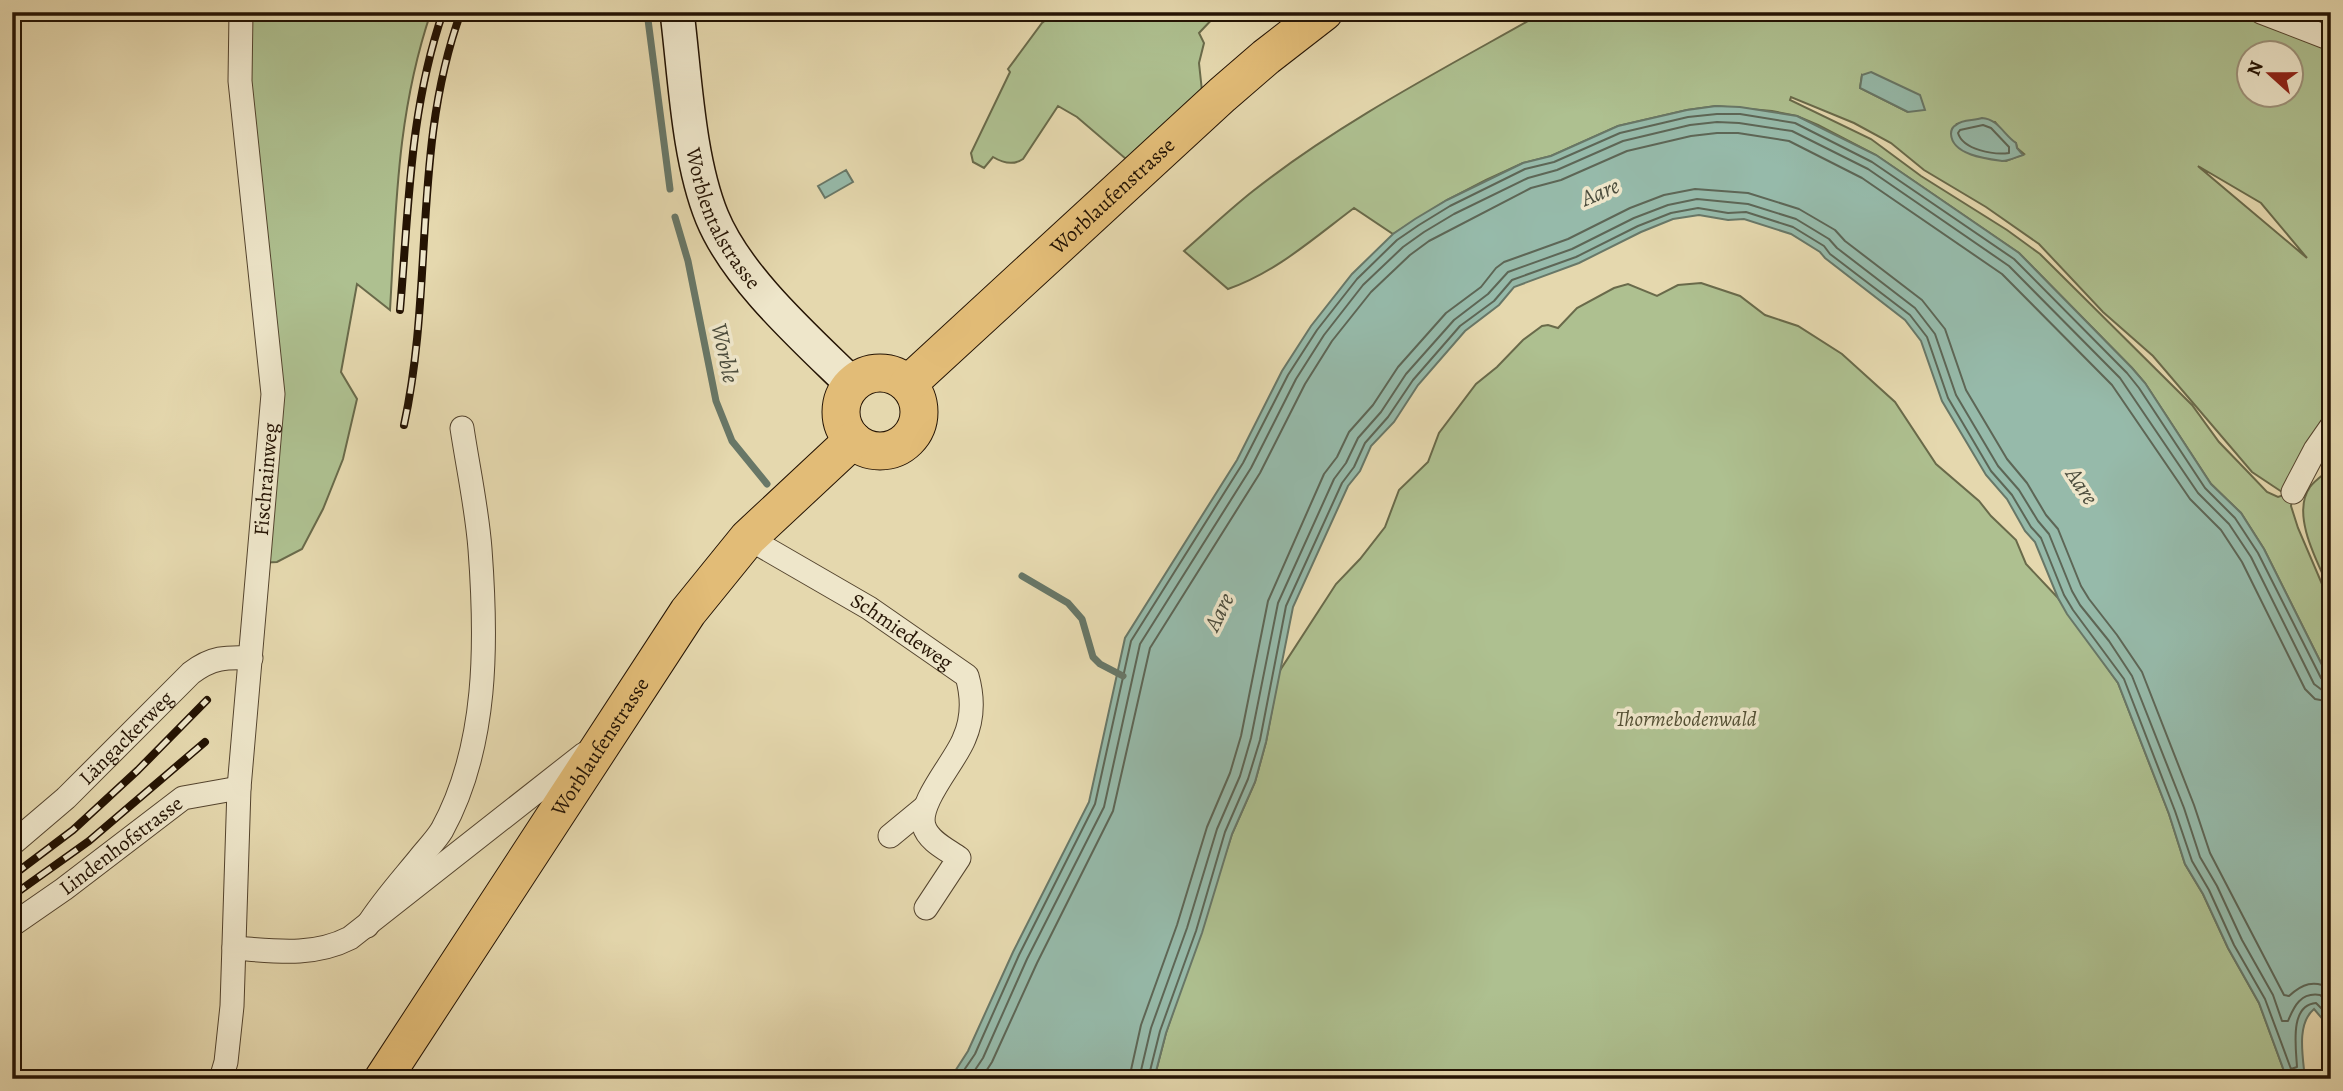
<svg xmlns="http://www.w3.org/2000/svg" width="2343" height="1091" viewBox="0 0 2343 1091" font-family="Alegreya,serif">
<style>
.green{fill:#aec090;stroke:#696a4a;stroke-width:2;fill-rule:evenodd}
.water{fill:#96baaa;stroke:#687767;stroke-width:2}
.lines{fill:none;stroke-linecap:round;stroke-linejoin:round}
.shore{stroke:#5d6656;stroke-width:2}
.stream{stroke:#687767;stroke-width:7}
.minor-casing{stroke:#54442e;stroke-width:25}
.secondary-casing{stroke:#241303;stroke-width:36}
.primary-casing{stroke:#241303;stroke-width:39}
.minor{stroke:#eee6ca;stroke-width:23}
.secondary{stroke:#eee6ca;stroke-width:33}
.primary{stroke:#e2bc77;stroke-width:37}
.rail-casing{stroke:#241303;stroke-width:8}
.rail{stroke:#eee6ca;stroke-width:5;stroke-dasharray:16;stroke-linecap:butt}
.labels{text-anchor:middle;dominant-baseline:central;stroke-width:7;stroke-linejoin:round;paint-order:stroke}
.street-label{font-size:21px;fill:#241303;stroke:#eee6ca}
.park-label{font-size:21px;font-style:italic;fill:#545034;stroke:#eee6ca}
.water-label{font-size:23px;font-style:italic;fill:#4c4d3d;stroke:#eee6ca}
</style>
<rect width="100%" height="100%" fill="#e5d8ae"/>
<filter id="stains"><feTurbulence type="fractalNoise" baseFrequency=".00286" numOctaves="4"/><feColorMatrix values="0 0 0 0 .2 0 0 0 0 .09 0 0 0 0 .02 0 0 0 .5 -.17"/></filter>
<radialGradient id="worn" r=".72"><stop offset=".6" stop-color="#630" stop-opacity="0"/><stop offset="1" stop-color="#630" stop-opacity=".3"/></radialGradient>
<!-- green -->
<path class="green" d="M 241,12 L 431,12 C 397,112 396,207 390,310 L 357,284 L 341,372 L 357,399 L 343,459 L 323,509 L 302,549 L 277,562 L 259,563 L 268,457 Z
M 1056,12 L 1219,12 L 1199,33 L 1204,43 L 1199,63 L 1202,91 L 1126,159 L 1077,117 L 1058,106 L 1023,159 C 1013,166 1003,163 993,157 L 984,168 L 973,162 L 971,153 L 1010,72 L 1008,69 L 1042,23 Z
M 1544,12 L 2331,12 L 2331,425 L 2282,492 L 2252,472 L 2153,356 L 2103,312 L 2039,244 L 1986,207 L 1924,170 L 1891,143 L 1854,123 L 1791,97 L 1790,100 L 1871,139 L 1921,176 L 2007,230 L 2040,254 L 2192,405 L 2219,442 L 2247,471 L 2267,492 L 2278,497 L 2293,492 L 2291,506 L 2298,528 L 2331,605 L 2331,683 L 2264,549 L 2241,513 L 2211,484 L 2145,383 L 2132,368 L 2019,253 L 1876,155 L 1818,125 L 1797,116 L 1772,111 L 1716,106 L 1687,110 L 1618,126 L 1551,156 L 1523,163 L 1486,180 L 1447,200 L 1393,234 L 1354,208 C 1314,238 1275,273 1228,289 L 1184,251 C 1207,231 1229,210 1253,191 C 1340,122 1447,67 1544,12 ZM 2248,52 L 2290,52 L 2290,94 L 2248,94 ZM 1862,75 L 1908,112 L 1860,88 ZM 1974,121 L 1995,122 L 2007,137 L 2016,143 L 2017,148 L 2024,154 L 2006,161 L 1971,154 L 1957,124 ZM 2198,166 L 2261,203 L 2307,258 L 2199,167 Z
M 1701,283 L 1740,296 L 1765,315 L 1798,326 L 1842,354 L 1895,402 L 1936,464 L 1979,501 L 1991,516 L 2016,540 L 2026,564 L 2058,598 L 2118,683 L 2169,814 L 2185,864 L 2203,894 L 2228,948 L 2259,1003 L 2287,1079 L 1154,1079 L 1166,1033 L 1232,834 L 1255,782 L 1266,742 L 1279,672 L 1336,584 L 1360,559 L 1385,527 L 1399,490 L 1428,462 L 1439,433 L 1476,384 L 1497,367 L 1523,340 L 1542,326 L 1548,325 L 1558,328 L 1577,308 L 1614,288 L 1628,284 L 1657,296 L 1678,285 Z
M 2331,468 L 2331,592 C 2319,565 2290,515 2310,487 C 2315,480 2325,474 2331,468 Z"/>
<!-- water -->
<path class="water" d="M 1871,72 L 1920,95 L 1925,110 L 1908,112 L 1860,88 L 1862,75 Z
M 1716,106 L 1740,107 L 1797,116 L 1876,155 L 2019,253 L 2132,368 L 2145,383 L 2211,484 L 2241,513 L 2264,549 L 2331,683 L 2331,1029 L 2314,1009 C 2296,1024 2303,1057 2305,1079 L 2287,1079 L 2259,1003 L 2228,948 L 2203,894 L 2185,864 L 2169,814 L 2118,683 L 2067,614 L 2058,598 L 2035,542 L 2025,531 L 2007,499 L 1986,475 L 1942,401 L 1921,341 L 1905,320 L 1825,258 L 1820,252 L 1791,234 L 1744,219 L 1728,220 L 1699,215 L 1673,219 L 1641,232 L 1579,263 L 1514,287 L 1499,305 L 1465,331 L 1418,385 L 1394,422 L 1371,446 L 1360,471 L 1348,486 L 1293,607 L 1266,742 L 1255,782 L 1232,834 L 1202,933 L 1166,1033 L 1154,1079 L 950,1079 L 968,1051 L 1013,952 L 1089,802 L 1125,638 L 1237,460 L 1282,371 L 1311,326 L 1352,274 L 1393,234 L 1415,219 L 1447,200 L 1523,163 L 1551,156 L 1618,126 L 1687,110 Z
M 1982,118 C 1998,119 2004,135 2016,143 L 2017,148 L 2023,155 C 2016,157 2010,161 2002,161 C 1987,159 1952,155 1951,134 C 1951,130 1952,127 1956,125 C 1962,119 1974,121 1982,118 Z
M 846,170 L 853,182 L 825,198 L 818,186 Z"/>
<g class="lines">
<!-- shore -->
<path class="shore" d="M 1983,125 L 1991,128 L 2009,147 L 2009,153 C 1994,155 1963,150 1958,133 L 1960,130 Z
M 958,1079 L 975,1054 L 1019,955 L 1095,804 L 1131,641 L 1243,463 L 1288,375 L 1317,330 L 1357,279 L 1397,240 L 1419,225 L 1450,206 L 1525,169 L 1554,162 L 1620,133 L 1688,117 L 1717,114 L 1740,114 L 1795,123 L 1872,162 L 2014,259 L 2127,373 L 2139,388 L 2205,488 L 2235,518 L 2258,553 L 2321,678 L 2325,682 L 2331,683
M 969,1079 L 983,1058 L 1027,959 L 1104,807 L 1140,644 L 1251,468 L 1296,379 L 1324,335 L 1363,285 L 1403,247 L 1424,232 L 1454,214 L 1528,178 L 1557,170 L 1623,141 L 1690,125 L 1717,122 L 1739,123 L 1792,131 L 1868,169 L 2009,266 L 2120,378 L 2198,493 L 2229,524 L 2251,557 L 2314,684 L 2322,690 L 2331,692
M 981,1079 L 992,1062 L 1037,963 L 1113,811 L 1150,648 L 1260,473 L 1305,384 L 1332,341 L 1371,292 L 1410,255 L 1429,241 L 1531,188 L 1561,180 L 1627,151 L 1691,136 L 1717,133 L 1738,133 L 1789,141 L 1862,178 L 2002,274 L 2112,385 L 2190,499 L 2221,530 L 2242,562 L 2305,689 L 2315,699 L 2331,702
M 1129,1079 L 1141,1025 L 1177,925 L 1207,827 L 1230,773 L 1241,736 L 1268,601 L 1324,474 L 1337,457 L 1349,432 L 1373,405 L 1398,367 L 1446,313 L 1481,287 L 1496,268 L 1504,262 L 1568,239 L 1630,208 L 1664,195 L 1695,189 L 1748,193 L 1799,209 L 1835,230 L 1845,241 L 1922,300 L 1945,329 L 1966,390 L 2007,459 L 2027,483 L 2046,515 L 2058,529 L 2081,586 L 2089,599 L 2117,635 L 2142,672 L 2194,805 L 2210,853 L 2284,995 L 2289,996 C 2302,984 2314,979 2331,989
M 1139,1079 L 1151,1028 L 1187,928 L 1217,829 L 1240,776 L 1251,738 L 1278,603 L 1334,479 L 1346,463 L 1358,438 L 1381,412 L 1406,374 L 1454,320 L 1488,294 L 1508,272 L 1572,249 L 1634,218 L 1668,205 L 1697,199 L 1748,204 L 1796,219 L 1829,239 L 1837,248 L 1915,308 L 1935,334 L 1956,395 L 1998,466 L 2019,490 L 2038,521 L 2049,534 L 2072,591 L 2080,605 L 2109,641 L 2132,676 L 2184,808 L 2200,857 L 2217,886 L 2242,940 L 2273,995 L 2282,1021 L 2288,1021 C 2294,1006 2301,992 2320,995 L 2331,1004
M 1148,1079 L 1160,1031 L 1196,931 L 1225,832 L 1248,779 L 1260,740 L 1286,606 L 1342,483 L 1354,467 L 1365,443 L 1388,417 L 1413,380 L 1460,326 L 1494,301 L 1512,280 L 1576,257 L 1638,226 L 1671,213 L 1698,208 L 1728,213 L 1746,212 L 1793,227 L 1824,246 L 1830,254 L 1910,315 L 1927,337 L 1948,398 L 1991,471 L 2012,495 L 2031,527 L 2041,538 L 2064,595 L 2073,610 L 2124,679 L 2175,811 L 2192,861 L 2209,890 L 2234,945 L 2265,999 L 2291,1069 L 2297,1067 C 2296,1048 2289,1005 2316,1003 L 2331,1018"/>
<!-- stream -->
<path class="stream" d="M 647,12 L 670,189
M 675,217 L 688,261 L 716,401 L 732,441 L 767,484
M 1022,576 L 1068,603 L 1082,619 L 1093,657 L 1100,664 L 1123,676"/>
<defs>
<g id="minor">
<path d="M 2261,12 L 2331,39"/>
<path d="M 2293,492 L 2315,450 L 2331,427"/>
<path id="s1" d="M 748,538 L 869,608 L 967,676 C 973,697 973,719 964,739 C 955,762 917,803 924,826 C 928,841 948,850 959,858 L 926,908"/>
<path d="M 890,836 L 924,808"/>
<path id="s2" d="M 12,844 L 66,798 L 191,673 C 212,657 226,657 251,658"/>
<path id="s3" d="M 12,925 L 64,889 L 183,798 L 239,788"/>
<path d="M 367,926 C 382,902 401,881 419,859 C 426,850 436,840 442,830 C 488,746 487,642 480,549 C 477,509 468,468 462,428"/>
<path d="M 234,948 C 274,951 313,957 350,938 L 584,754"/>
<path id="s4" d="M 221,1079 L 226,1062 L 232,1006 L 239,788 L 273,394 L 240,81 L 241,12"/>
</g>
<g id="secondary">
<path id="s5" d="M 677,12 C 685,76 688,158 712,217 C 737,278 805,338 852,384"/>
</g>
<g id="primary">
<circle cx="880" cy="412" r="39"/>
<path id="s6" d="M 908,384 L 1222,95 L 1266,57 L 1324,12"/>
<path id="s7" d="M 383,1079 L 688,612 L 748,538 L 853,440"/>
</g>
</defs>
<!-- minor casing -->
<use href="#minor" class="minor-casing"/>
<!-- secondary casing -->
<use href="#secondary" class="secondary-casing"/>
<!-- primary casing -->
<use href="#primary" class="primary-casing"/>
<!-- minor -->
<use href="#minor" class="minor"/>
<!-- secondary -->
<use href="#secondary" class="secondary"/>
<!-- primary -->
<use href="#primary" class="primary"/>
<defs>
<path id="rail" d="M 400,310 C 409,207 409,112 443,12
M 404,425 C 434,287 412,146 461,12
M 12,876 L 73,830 L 138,770 L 207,700
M 12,896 L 89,841 L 205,742"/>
</defs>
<!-- rail casing -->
<use href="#rail" class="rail-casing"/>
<!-- rail -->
<use href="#rail" class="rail"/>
</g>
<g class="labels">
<!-- street labels -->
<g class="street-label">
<text stroke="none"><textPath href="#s6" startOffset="278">Worblaufenstrasse</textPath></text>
<text stroke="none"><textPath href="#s5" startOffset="214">Worblentalstrasse</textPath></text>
<text stroke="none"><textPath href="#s4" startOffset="602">Fischrainweg</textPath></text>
<text stroke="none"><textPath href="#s1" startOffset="180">Schmiedeweg</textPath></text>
<text stroke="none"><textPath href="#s2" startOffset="156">Längackerweg</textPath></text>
<text stroke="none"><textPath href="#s7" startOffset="397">Worblaufenstrasse</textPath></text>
<text stroke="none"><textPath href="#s3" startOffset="135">Lindenhofstrasse</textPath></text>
</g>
<!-- park labels -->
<g class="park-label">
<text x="1686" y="719">Thormebodenwald</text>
</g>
<!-- water labels -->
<g class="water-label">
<text transform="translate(1600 192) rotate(-23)">Aare</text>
<text transform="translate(725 353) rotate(78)">Worble</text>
<text transform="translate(2082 486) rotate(57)">Aare</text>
<text transform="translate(1219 612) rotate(-64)">Aare</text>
</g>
</g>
<!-- margin -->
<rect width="2343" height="1091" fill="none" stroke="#e5d8ae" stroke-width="42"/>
<rect x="14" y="14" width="2315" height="1063" fill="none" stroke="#241303" stroke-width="3.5"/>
<rect x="21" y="21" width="2301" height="1049" fill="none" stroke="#241303" stroke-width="2"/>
<!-- north arrow -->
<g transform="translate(2270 74) rotate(291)"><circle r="33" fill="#eee6ca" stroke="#9d927a" stroke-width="2"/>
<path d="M0-5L12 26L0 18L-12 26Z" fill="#8f2418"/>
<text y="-10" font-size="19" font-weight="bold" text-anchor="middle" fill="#241303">N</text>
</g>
<rect width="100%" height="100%" filter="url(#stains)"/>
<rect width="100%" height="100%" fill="url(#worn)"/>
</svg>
